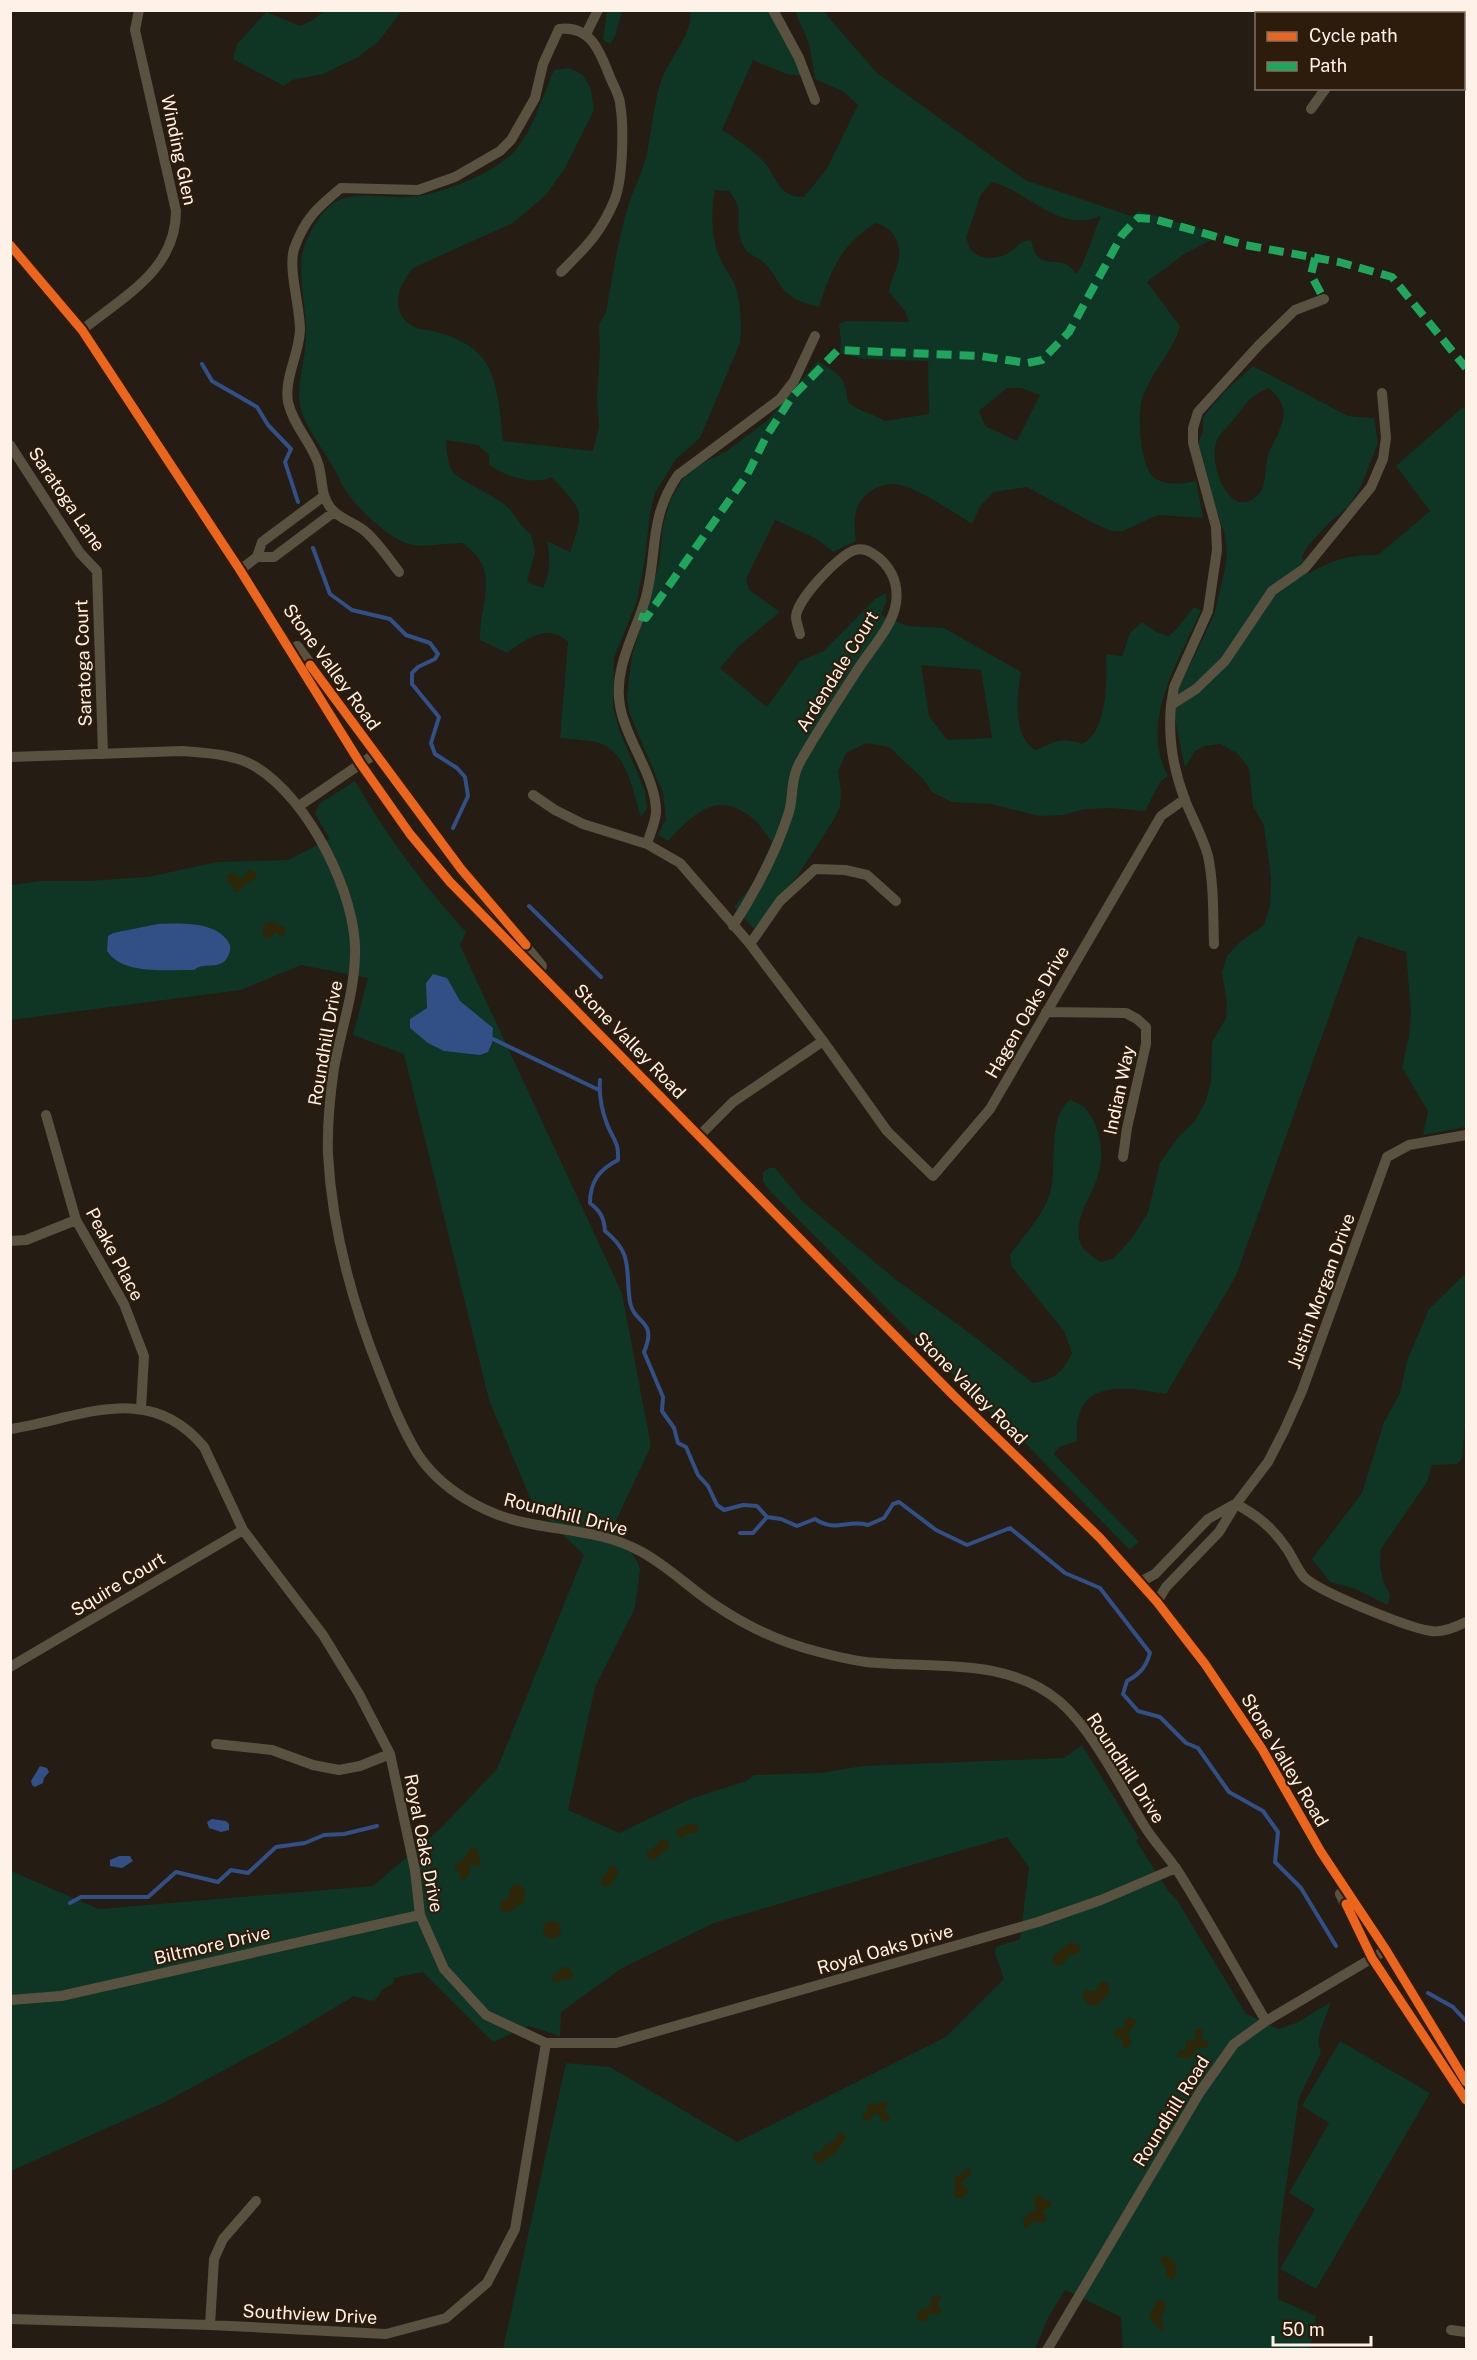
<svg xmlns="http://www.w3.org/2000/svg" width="1477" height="2360" viewBox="0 0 1477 2360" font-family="'Public Sans',sans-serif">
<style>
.green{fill:#0f3524;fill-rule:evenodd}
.sand{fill:#2e2608}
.water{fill:#324f86}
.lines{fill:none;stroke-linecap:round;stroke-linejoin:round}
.stream{stroke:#324f86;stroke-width:4}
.minor{stroke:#595241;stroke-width:10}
.tertiary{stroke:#595241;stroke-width:12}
.quiet{stroke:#20a55d;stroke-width:8;stroke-dasharray:15 8;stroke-linecap:butt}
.cycleway-casing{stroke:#2d1c0b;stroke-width:13}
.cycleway{stroke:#eb651d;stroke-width:9}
.labels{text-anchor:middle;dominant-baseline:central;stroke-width:4.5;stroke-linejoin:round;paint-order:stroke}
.street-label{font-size:18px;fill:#fef2e8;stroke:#2d1c0b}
</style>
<rect width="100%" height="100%" fill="#251c13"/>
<!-- green -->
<path class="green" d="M 325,10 L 402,11 L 378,42 L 358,57 L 323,74 L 292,80 L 284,86 L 233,59 L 237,44 L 266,12 L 300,26 L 313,20 Z
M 607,11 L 622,11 L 615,36 L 610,44 L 603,40 Z
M 690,11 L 769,11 L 796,60 L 801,76 L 786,74 L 753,60 L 722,130 C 736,139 752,149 764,162 C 778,178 777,197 804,197 L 826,170 L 858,105 L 844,92 L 815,79 L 809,44 L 795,11 L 823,11 L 877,73 L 1025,180 L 1131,216 L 1139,211 L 1221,235 L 1184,254 L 1147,282 L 1180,326 C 1173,353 1150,372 1142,400 C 1137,416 1140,470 1156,479 C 1169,486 1182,484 1196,481 L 1203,518 L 1158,515 L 1123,531 L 1112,531 L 1095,524 L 1027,487 L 994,492 L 981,505 L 972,524 C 955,513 912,484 893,484 C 883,484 874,488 867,494 C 852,507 854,522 856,541 L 833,552 L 817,539 L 775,520 L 746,579 L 749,590 L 780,612 L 740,645 L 720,668 L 767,707 L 800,661 L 824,651 L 875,599 L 886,593 L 887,600 L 881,615 L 908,626 L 944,628 L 1021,672 C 1017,694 1012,738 1036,750 C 1055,742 1061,736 1082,744 C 1108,731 1107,680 1106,654 L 1122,656 L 1130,633 L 1142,622 L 1156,632 L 1168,636 L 1174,632 L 1194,607 L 1201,610 C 1180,660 1138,721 1168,776 L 1160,782 L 1145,811 L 1112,808 L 1086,809 L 1063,815 L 1039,816 L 991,804 L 952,802 L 932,792 L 923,779 L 889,747 L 866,743 L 846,753 L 838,771 L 841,791 L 840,807 L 833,821 L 798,875 L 754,929 L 734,907 L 752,885 L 772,842 C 765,834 759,822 751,817 C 715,789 693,816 668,841 L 658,835 L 666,819 L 663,793 L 629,712 L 627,695 L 632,656 L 659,564 L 663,526 L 670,501 L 685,475 L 700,464 L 727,451 L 767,421 L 818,361 C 839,374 845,376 848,402 C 859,412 872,413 885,421 L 929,414 L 928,361 L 863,359 L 840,353 L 841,341 L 839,324 L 846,321 L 909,322 L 905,311 L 889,292 C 890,283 893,278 896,269 C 904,249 897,229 876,223 C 841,244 831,270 819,307 C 810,304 797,302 789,295 C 778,287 775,271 763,262 C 752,253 746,256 741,240 C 733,219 747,214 729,191 L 715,190 C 711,211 711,234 718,254 C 722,263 727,271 732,279 C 741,295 742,325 740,343 L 700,438 L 676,459 L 655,493 L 650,513 L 645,559 L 637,601 L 614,658 L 613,706 L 619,729 L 645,791 L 647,809 L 641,817 C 633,793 628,755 602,744 C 590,739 573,740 560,738 L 568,642 C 548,622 525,640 507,653 L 480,640 C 479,601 503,571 462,543 C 446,543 429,547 413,545 C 389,541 349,502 340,480 C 330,458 310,435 302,413 C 294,388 306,361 306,336 C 307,313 298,274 302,255 C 306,237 322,207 339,200 C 362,191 388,199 411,197 C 442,194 497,173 517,148 C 533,128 544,94 554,70 L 569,68 L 583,75 L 591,89 L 594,110 L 565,168 L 546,195 L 513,223 L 413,268 C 398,285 388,313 414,327 C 420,330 430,330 436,332 C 453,336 474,345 484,360 C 499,381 500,415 503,441 L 593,451 L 599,427 L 597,398 L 600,351 L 599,325 L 606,312 C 612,279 617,246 626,213 C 631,194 641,177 646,157 C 652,132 653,105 661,81 C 667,62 695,30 690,11 ZM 992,182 C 1024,190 1052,225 1087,220 C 1092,220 1097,217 1101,216 C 1092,235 1088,258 1076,274 C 1074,271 1072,268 1069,266 C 1053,256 1038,272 1031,240 C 1017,242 1020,245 1010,252 C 1000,259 982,261 972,251 C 969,248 968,242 966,238 L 981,194 ZM 1007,388 L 1021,388 L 1040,395 L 1017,441 L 985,426 L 979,411 ZM 446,440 L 478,445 L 489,455 L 489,465 C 504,476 535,486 552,477 C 581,511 586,507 570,552 L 547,541 C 550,559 551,571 543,588 L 527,582 L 535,552 L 531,534 C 520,528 516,513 504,504 C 493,495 460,481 453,472 C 447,464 447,449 446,440 ZM 921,665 L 981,670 L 992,738 L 947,740 L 929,716 Z
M 1253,366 L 1348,416 L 1374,418 L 1378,443 L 1361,486 L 1349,506 L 1328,524 L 1307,547 L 1302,556 L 1308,574 C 1330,560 1352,554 1378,555 L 1430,511 L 1396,466 L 1463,407 L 1466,411 L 1466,1127 L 1423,1135 L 1428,1111 L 1402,1068 L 1409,1036 L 1411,1012 L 1406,952 L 1358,936 L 1236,1276 L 1166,1394 C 1123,1386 1072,1378 1077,1441 L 1059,1447 L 1054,1454 L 1139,1542 L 1130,1550 L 1023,1441 L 994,1416 L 769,1190 L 763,1181 L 763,1172 L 769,1168 L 775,1168 L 804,1203 L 895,1279 L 975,1337 L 1033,1383 C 1055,1379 1062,1373 1072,1353 L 1064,1331 L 1012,1267 L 1010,1255 C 1023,1236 1044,1215 1050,1193 C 1058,1166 1046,1119 1070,1100 C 1074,1102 1080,1104 1083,1106 C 1099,1121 1105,1151 1099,1172 C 1094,1194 1075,1214 1079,1239 C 1081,1250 1092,1256 1101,1262 L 1114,1258 L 1132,1238 L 1148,1212 L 1160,1163 L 1179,1136 L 1195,1121 L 1206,1100 L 1211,1082 L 1212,1042 L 1226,1018 L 1227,1004 L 1222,972 L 1227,956 L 1240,942 L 1264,925 L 1270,906 L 1271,878 L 1264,826 L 1253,806 L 1249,768 L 1238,754 L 1220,744 L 1204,746 L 1195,751 L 1185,768 L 1174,714 L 1179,688 L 1214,615 L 1225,569 L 1227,554 L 1225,536 L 1197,450 L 1199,441 L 1203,432 L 1203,417 L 1225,391 ZM 1269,388 C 1289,406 1286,417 1275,440 C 1273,444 1271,448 1269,452 C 1264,465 1268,487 1257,496 C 1229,521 1209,465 1216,443 C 1219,433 1229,426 1235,418 C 1245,405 1253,393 1269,388 Z
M 355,781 C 386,835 425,887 466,932 L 460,945 L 622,1293 L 651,1446 L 614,1525 L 638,1563 L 640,1569 L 635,1608 L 595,1687 L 568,1810 L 619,1833 L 690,1799 L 746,1781 L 755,1775 L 820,1773 L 863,1766 L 1064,1758 L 1082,1745 L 1139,1838 L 1136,1841 L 1169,1892 L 1177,1900 L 1246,2014 L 1279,2029 L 1298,2022 L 1331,2002 L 1320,2032 L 1318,2043 L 1321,2053 L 1299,2098 L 1282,2213 L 1278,2247 L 1278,2299 L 1316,2316 L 1310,2349 L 1123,2349 L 1121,2317 L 1065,2290 L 1048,2318 L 1035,2349 L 503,2349 L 566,2063 L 610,2067 L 737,2142 L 946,2037 L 1004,1979 L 995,1953 L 996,1947 L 1020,1939 L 1029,1867 L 1007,1837 L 714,1923 L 622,1968 L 561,2012 L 560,2036 L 529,2026 L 493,2042 L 423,1972 L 394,1978 L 393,1984 L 383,1989 L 376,1999 L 371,2001 L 354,1996 L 289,2035 L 163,2103 L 11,2171 L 11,1871 L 99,1909 L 373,1886 L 440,1829 L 497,1769 L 584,1555 L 533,1505 L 489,1400 L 404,1054 L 353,1035 L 368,978 L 301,965 L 241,990 L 11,1020 L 11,885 L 41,881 L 87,881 L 148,877 L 217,862 L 288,860 L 330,839 L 315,814 L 319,804 Z
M 1466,1273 L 1466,1414 L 1462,1459 L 1457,1464 L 1432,1465 L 1427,1482 L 1381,1549 L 1380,1565 L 1383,1581 L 1390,1595 L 1388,1605 L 1356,1589 L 1330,1582 L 1312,1559 L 1362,1493 L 1384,1422 L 1400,1393 L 1407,1361 L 1429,1309 Z
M 1340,2041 L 1430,2093 L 1316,2289 L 1280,2269 L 1315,2209 L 1289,2193 L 1329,2123 L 1302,2106 Z"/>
<!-- sand -->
<path class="sand" d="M 250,869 L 256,873 L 257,878 L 246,883 L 239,891 L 234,892 L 233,886 L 227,881 L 227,876 L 231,873 L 242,878 Z
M 270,921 L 285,927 L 285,934 L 281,936 L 275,932 L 270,938 L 263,937 L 263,925 Z
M 690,1824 L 697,1825 L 698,1832 L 687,1834 L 683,1838 L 677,1836 L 676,1830 Z
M 661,1839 L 668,1841 L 670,1847 L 654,1860 L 649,1859 L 646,1853 L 655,1847 Z
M 473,1848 L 477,1849 L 481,1865 L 475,1867 L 471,1861 L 469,1875 L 464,1880 L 460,1879 L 460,1874 L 454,1866 L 464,1859 L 469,1850 Z
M 610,1865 L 616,1867 L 618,1873 L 611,1885 L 603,1886 L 601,1884 L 601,1878 L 606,1874 Z
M 515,1884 L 519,1884 L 525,1890 L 524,1902 L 511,1911 L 505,1912 L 500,1909 L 500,1903 L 509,1897 L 510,1889 Z
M543 1930a9 9 0 1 1 18 0a9 9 0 1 1-18 0Z
M 1071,1942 L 1079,1945 L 1080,1951 L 1076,1955 L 1069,1955 L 1066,1961 L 1060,1966 L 1055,1965 L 1052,1961 L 1054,1955 Z
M 565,1966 L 571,1970 L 574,1978 L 555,1982 L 552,1977 Z
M 1100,1981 L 1108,1983 L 1110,1992 C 1102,1999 1099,2009 1087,2004 L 1082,1994 L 1087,1990 L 1095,1992 Z
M 1130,2017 L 1135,2020 L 1136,2023 L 1128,2033 L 1132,2043 L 1127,2048 L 1122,2046 L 1122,2038 L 1115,2037 L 1113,2033 L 1116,2029 L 1124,2028 L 1125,2020 Z
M 1200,2028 L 1203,2031 L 1202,2040 L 1209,2041 L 1207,2047 L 1196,2049 L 1191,2058 L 1179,2058 L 1177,2055 L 1179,2051 L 1187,2049 L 1185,2041 L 1189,2039 L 1195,2041 L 1196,2038 L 1194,2031 Z
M 884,2101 L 888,2103 L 884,2111 L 890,2117 L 889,2121 L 883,2121 L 876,2112 L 870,2119 L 864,2121 L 862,2117 L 867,2111 L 868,2104 L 872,2102 L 878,2105 Z
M 839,2132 L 846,2135 C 845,2143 834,2156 826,2158 L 823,2163 L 818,2164 L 812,2156 L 814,2153 L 821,2152 L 825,2145 L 834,2141 Z
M 967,2168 L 971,2170 L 971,2174 L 960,2183 L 967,2187 L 968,2192 L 965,2197 L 957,2198 L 953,2194 L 956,2187 L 954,2177 L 962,2173 Z
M 1037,2195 L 1041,2195 L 1044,2200 L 1052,2202 L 1050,2207 L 1043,2211 L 1047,2219 L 1042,2223 L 1033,2221 L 1029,2227 L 1025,2228 L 1023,2220 L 1028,2214 L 1035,2210 L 1034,2200 Z
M 1163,2256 L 1169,2257 L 1175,2263 L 1176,2274 L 1173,2280 L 1166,2277 L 1166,2268 L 1160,2260 Z
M 937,2294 L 941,2298 L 937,2304 L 942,2311 L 938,2315 L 929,2313 L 926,2322 L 920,2321 L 916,2314 L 920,2310 L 930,2307 L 931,2299 Z
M 1157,2300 L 1164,2301 L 1166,2306 L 1161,2318 L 1164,2329 L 1162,2332 L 1149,2318 Z"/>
<!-- water -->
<path class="water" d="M 158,924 C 180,923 217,921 229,943 C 232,949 229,956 225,961 C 216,969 203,962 194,970 C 166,969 124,976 107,951 L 108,936 L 113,933 Z
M 433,974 L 447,978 L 460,1001 L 493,1028 L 492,1043 L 488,1052 L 480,1055 L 444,1051 L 428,1043 L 410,1028 L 410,1019 L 427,1008 L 426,983 Z
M 40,1766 L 47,1768 L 49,1772 L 44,1778 L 43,1783 L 35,1787 L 32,1785 L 31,1781 Z
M 212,1819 L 226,1821 L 229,1824 L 229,1830 L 221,1832 L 209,1828 L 207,1822 Z
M 119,1856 L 130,1856 L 133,1861 L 122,1868 L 110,1866 L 110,1860 Z"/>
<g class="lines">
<!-- stream -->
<path class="stream" d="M 202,364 L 212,381 L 257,407 L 268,425 L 291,449 L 285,462 L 298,502
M 313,548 L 330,594 L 352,610 L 390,619 L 406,635 L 430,643 L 438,654 L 435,659 L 418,667 L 412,673 L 412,684 L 439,717 L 431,743 L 435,754 L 457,768 L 465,777 L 468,796 L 453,828
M 529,906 L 601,977
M 493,1039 L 599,1090
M 600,1080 C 599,1094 602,1111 607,1124 C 613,1140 619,1141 618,1160 C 600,1169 590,1181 590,1203 C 600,1211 604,1217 605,1231 C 634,1254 625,1270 630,1302 C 634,1325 658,1319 644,1352 L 663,1397 L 662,1411 L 674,1428 L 678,1443 L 686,1447 L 698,1475 L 708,1486 L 717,1505 L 724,1510 L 743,1505 L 757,1506 L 767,1517 L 781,1519 L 797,1526 L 815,1519 C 836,1533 846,1519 868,1525 L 884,1518 L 893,1504 L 899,1502 L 936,1530 L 967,1545 L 1010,1528 L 1065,1573 L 1100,1588 L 1150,1653 C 1146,1667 1140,1674 1127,1681 L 1123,1694 L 1138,1711 L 1160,1717 L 1186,1743 L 1198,1748 L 1229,1792 L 1263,1811 L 1278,1832 L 1275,1862 L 1301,1888 L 1336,1946
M 740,1533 L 753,1533 L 767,1517
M 70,1903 L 81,1897 L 148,1897 L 176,1872 L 218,1882 L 231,1870 L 248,1873 L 276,1847 L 305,1843 L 324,1835 L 344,1834 L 377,1826
M 1428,1993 L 1453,2007 L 1466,2021"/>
<!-- minor -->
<path class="minor" d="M 773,10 L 799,58 L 815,100
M 1411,10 L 1420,14
M 1379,14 L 1381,10
M 1464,27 L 1466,28
M 586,34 L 598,10
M 1311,109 L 1326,88
M 82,330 C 124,296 176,270 176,211 L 135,30 L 139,10
M 10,445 L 80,553 L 97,571 L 103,754
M 257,557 L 262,542 L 324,496
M 240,570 L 257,557 L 274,557 L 334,512
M 399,572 C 389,559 379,544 367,533 C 356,522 339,520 330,507 C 320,494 323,478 318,463 C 311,442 293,425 288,402 C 284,378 299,355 300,330 C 300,306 288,269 294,249 C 305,218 317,208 341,188 L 418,190 L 455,177 L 500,151 L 511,140 L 535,98 L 543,64 L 559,29 C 591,25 600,52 610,77 C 613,85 619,94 620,103 C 624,126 623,177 615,199 C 601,233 586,247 561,272
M 1171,705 L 1174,687 L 1208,611 L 1217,550 L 1216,527 L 1193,443 L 1193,428 L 1198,412 L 1259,345 L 1295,310 L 1324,299
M 10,757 L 182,751 C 207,753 235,754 256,767 C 308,798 358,896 355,956 C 354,994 341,1030 334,1068 C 330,1096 327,1125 328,1154 C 332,1231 352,1303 381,1375 C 392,1403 402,1428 417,1453 C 440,1489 485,1515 527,1523 C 564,1531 604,1532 638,1550 C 666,1564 689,1588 715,1605 C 746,1626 783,1643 819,1652 C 834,1656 851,1660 866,1662 C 931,1669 1005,1656 1059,1701 C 1093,1730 1121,1788 1145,1827 C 1155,1843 1169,1857 1179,1873 C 1209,1921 1237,1972 1266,2021
M 533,795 L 555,810 L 583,824 L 647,844 L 680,863 L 750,944 L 823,1041 L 887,1131 L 933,1176 L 990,1109 L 1161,816 L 1185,799
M 299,806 L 375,754
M 647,844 C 650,834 655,823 656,813 C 657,778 626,741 620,706 C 613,667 636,633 646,597 C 658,551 648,519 678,475 L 780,399 L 794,381 L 815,336
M 733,926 C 757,889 776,853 789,812 C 793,799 791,785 796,771 C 799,762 806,752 811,743 C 827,717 843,692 860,666 C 872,648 893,625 896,603 C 899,582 890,564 872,553 C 867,550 862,548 855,550 C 840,554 796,600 796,617 C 796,622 799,629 800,634
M 750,944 L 780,901 L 815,869 L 845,870 L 867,875 L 896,901
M 1214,944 C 1213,914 1214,885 1208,856 C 1203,837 1192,818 1185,800 C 1173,769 1168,737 1171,705 L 1196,689 L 1225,661 L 1272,591 L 1305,568 L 1371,487 L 1383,459 L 1386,438 L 1382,393
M 1046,1012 L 1126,1013 L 1137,1019 L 1146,1027 L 1146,1044 L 1127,1128 L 1123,1157
M 46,1115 L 76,1220 L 124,1304 L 144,1356 L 141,1409
M 699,1136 L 733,1102 L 823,1041
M 10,1241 L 26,1240 L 76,1220
M 10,1429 C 81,1418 149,1380 204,1447 L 243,1530 L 323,1635 L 359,1694 L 390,1754 L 415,1870 L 420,1915 L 444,1969 L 486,2015 L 546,2043 L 616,2043 L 1038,1922 L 1101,1900 L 1176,1868
M 1236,1504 C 1258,1516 1273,1528 1287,1549 C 1293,1558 1297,1569 1304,1577 C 1319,1592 1409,1628 1431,1631 C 1442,1633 1456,1627 1466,1622
M 1140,1582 L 1155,1574 L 1208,1519 L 1233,1505
M 1157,1602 L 1166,1587 L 1219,1532 L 1236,1504 L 1268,1462 L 1284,1431 L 1302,1391 L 1387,1157 L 1409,1145 L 1466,1135
M 10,1667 L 243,1530
M 216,1744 L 272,1750 L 313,1765 L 339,1770 L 360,1766 L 390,1754
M 10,2000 L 61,1996 L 420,1915
M 10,2319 L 210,2325 L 386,2334 L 446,2318 L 487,2283 L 515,2229 L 546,2043
M 210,2325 L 214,2259 L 223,2239 L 256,2201
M 1451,2330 L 1466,2332
M 1047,2350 L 1200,2092 L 1234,2044 L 1266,2021 L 1386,1950"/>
<!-- tertiary -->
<path class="tertiary" d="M 10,245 L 82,330 L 240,570 L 360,763 L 410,834 L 450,882 L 953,1395 L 1100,1538 L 1157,1602 L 1205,1664 L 1262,1749 L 1321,1852 L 1386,1950 L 1466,2082
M 297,647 L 461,869 L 541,966
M 1341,1894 L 1372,1958 L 1466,2100"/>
<!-- quiet -->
<path class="quiet" d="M 1315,258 L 1311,275 L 1324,299
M 639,616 L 646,618 L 747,475 L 767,435 L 792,397 L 838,350 L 980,356 L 1027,363 L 1042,360 L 1069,332 L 1122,235 L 1138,218 L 1154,219 L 1245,245 L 1339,262 L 1392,277 L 1466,368"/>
<defs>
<path id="cycleway" d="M 10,245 L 82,330 L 240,570 L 360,763 L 410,834 L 450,882 L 953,1395 L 1100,1538 L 1157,1602 L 1205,1664 L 1262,1749 L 1321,1852 L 1386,1950 L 1466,2082
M 310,665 L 461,869 L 526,945
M 1346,1904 L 1372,1958 L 1466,2100"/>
</defs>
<!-- cycleway casing -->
<use href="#cycleway" class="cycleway-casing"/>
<!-- cycleway -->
<use href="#cycleway" class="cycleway"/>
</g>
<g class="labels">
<!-- street labels -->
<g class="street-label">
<text transform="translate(179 150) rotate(78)">Winding Glen</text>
<text transform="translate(67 499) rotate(56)">Saratoga Lane</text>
<text transform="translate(83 663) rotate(-92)">Saratoga Court</text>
<text transform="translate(332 667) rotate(54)">Stone Valley Road</text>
<text transform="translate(837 671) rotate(-58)">Ardendale Court</text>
<text transform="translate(1027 1012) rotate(-60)">Hagen Oaks Drive</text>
<text transform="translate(630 1041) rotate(46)">Stone Valley Road</text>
<text transform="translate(325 1043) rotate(-80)">Roundhill Drive</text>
<text transform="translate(1119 1090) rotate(-78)">Indian Way</text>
<text transform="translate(115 1254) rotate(62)">Peake Place</text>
<text transform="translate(1321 1291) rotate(-70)">Justin Morgan Drive</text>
<text transform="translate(971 1388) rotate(45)">Stone Valley Road</text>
<text transform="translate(566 1514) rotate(14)">Roundhill Drive</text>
<text transform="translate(118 1584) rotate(-31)">Squire Court</text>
<text transform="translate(1285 1760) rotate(59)">Stone Valley Road</text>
<text transform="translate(1126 1768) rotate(57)">Roundhill Drive</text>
<text transform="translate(424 1843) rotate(79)">Royal Oaks Drive</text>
<text transform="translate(212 1945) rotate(-13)">Biltmore Drive</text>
<text transform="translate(885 1949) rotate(-16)">Royal Oaks Drive</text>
<text transform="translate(1171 2111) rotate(-58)">Roundhill Road</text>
<text transform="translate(310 2314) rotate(3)">Southview Drive</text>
</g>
</g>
<!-- border -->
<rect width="1477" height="2360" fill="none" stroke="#fef2e8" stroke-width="24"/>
<!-- legend -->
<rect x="1255" y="12" width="210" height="78" fill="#2d1c0b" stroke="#817263" stroke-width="1.5"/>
<rect x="1267" y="32" width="30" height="9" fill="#eb651d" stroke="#817263" stroke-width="1.5"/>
<text x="1309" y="42" font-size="18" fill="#fef2e8">Cycle path</text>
<rect x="1267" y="62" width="30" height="9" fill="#20a55d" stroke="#817263" stroke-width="1.5"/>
<text x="1309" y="72" font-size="18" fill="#fef2e8">Path</text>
<!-- scale -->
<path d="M1273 2336v9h98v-9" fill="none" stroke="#fef2e8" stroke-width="3"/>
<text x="1282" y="2336" font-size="18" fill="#fef2e8" stroke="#2d1c0b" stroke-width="4.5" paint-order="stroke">50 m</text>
</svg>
